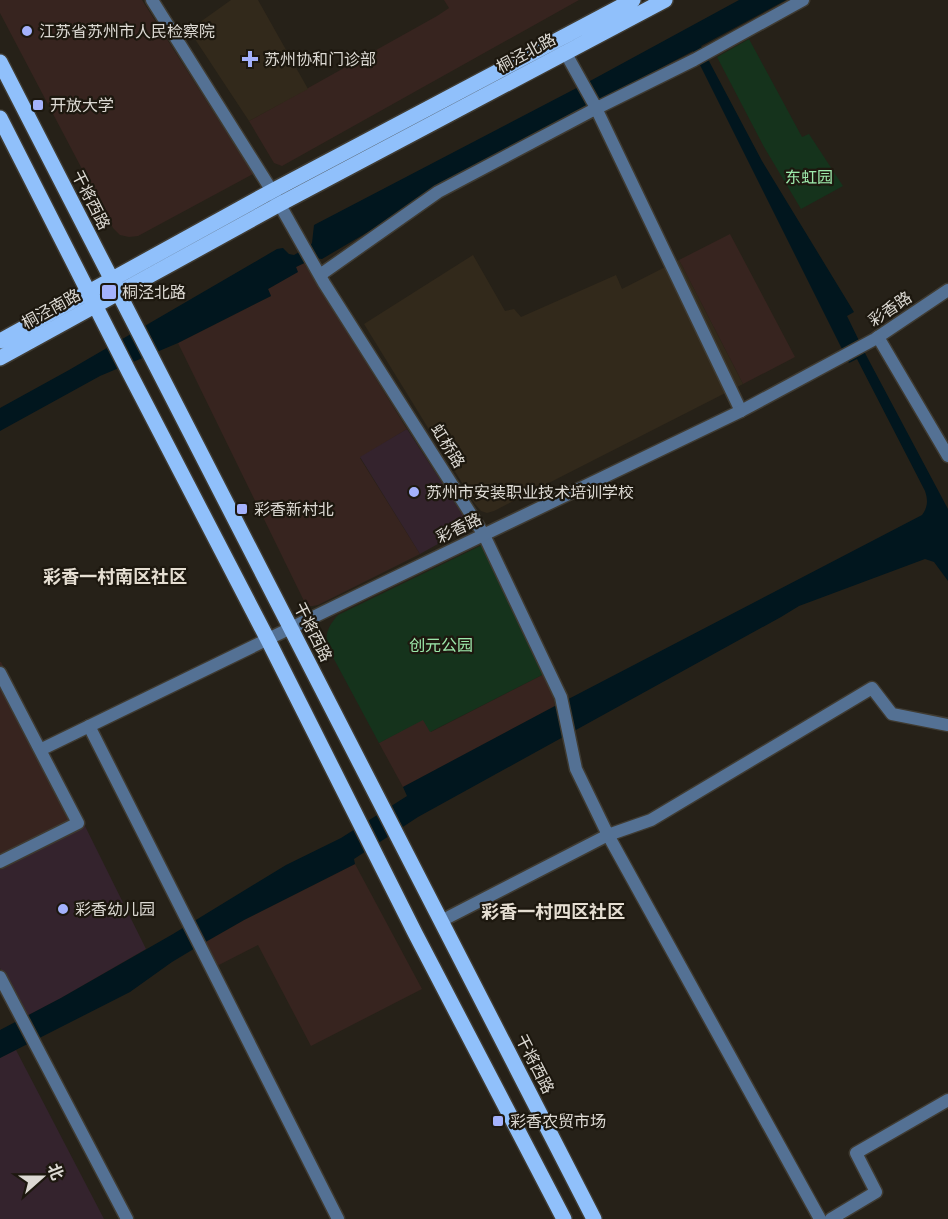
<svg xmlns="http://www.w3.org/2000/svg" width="948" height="1219" viewBox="0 0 948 1219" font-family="'DM Sans','Noto Sans SC',sans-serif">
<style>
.commercial{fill:#37241f}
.built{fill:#32291b}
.education{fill:#34232d}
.green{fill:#15331c}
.water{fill:#01161e}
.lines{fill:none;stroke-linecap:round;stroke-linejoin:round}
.minor-casing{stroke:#3f3b32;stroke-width:15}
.tertiary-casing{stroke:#3f3b32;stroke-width:15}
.primary-casing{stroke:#3f3b32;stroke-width:18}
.minor{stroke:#547194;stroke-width:12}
.tertiary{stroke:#547194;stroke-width:12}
.primary{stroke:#90c0fb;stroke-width:15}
.poi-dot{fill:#a4b2fc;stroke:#1d180f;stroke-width:2}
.labels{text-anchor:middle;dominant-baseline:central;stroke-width:4.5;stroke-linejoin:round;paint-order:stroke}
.poi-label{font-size:16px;fill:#dcd9d3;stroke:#1d180f;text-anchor:start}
.street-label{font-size:16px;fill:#dcd9d3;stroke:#1d180f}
.park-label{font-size:16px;fill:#9de9ab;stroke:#1d180f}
.neighbourhood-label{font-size:18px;font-weight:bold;fill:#e5ded2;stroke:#1d180f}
</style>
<rect width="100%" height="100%" fill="#262118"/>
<!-- commercial -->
<path class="commercial" d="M 0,0 L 142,0 L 253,174 L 138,236 L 129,237 L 120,235 L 113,228 L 0,13 Z
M 444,0 L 579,0 L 282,166 L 274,163 L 249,121 L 437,16 L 449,8 Z
M 730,234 L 795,357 L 743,384 L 679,260 Z
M 304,263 L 407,429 L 360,458 L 420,554 L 318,605 L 313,606 L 308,606 L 304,601 L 178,343 L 271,296 L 268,289 L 297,272 L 296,267 Z
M 0,662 L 1,662 L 85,826 L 0,870 Z
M 546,673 L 553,694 L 555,706 L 403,787 L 379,743 L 423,719 L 431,732 Z
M 355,864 L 422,989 L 311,1046 L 258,945 L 213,968 L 202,944 L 244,920 Z"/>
<!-- built -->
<path class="built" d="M 231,0 L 258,0 L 308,89 L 249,121 L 189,30 Z
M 473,255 L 505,311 L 514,309 L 521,317 L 616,275 L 622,289 L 679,260 L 743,384 L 494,511 L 487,513 L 481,511 L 475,504 L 364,324 Z"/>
<!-- education -->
<path class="education" d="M 407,429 L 470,526 L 420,554 L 360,457 Z
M 85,826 L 146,949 L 61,998 L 25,1017 L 0,968 L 0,870 Z
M 16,1050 L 104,1219 L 0,1219 L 0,1058 Z"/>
<!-- green -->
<path class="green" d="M 749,39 L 802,137 L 809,134 L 843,186 L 801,209 L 764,147 L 717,57 Z
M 484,544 L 546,673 L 430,732 L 423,720 L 379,743 L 328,648 C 324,634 329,625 338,615 Z"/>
<!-- water -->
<path class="water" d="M 739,0 L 786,0 L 701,46 L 762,161 L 854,312 L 847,316 L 866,355 L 948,509 L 948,581 L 934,562 L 925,559 L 799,606 L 781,617 L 418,817 L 354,859 L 355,864 L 244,920 L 202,944 L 172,962 L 130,992 L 0,1058 L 0,1030 L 61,998 L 173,934 L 286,865 L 341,838 L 407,796 L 403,787 L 555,706 L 922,515 C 928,507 928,500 925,491 L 857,359 L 849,363 L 693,51 L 470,168 L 451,183 L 322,259 L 315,258 L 296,267 L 298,272 L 268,289 L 271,296 L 178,343 L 100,376 L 0,431 L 0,408 L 69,370 L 277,249 L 283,248 L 289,254 L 294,255 L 310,246 L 312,243 L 314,225 L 590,81 Z"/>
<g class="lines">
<defs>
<path id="minor" d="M 152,0 L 272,191 L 324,283 L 484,535 L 561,697 L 576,769 L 608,835 L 441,921
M 565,52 L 594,104 L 741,411
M 320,275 L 438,192 L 595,109 L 694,60 L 803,0
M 878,337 L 948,456
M 89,726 L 338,1219
M 0,977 L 127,1219
M 820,1219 L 608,835 L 651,820 L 872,688 L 892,714 L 948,725
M 831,1219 L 876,1192 L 856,1153 L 948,1100"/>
<path id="tertiary" d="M 0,673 L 40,750
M 0,862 L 78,823 L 40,750 L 367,591 L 741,411 L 875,339 L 948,290"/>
<path id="primary" d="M 0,62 L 594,1219
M 0,118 L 129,372 L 268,640 L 415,933 L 564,1219
M 0,341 L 272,191 L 633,0
M 0,358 L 280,204 L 665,0"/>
</defs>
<!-- minor casing -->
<use href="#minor" class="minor-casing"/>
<!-- tertiary casing -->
<use href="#tertiary" class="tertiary-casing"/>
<!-- primary casing -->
<use href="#primary" class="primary-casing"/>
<!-- minor -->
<use href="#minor" class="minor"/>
<!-- tertiary -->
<use href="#tertiary" class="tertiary"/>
<!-- primary -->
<use href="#primary" class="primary"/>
</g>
<!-- markers -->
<g class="poi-dot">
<circle cx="27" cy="31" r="6"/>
<path d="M247 50h6v6h6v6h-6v6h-6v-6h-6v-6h6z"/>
<rect x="32" y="99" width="12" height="12" rx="3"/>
<rect x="101" y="284" width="16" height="16" rx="3"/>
<circle cx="414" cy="492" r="6"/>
<rect x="236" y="503" width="12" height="12" rx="3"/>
<circle cx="63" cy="909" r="6"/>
<rect x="492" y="1115" width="12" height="12" rx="3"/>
</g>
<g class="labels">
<!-- poi labels -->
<g class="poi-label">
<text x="39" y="31">江苏省苏州市人民检察院</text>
<text x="264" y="59">苏州协和门诊部</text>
<text x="50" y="105">开放大学</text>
<text x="122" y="292">桐泾北路</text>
<text x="426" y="492">苏州市安装职业技术培训学校</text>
<text x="254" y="509">彩香新村北</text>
<text x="75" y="909">彩香幼儿园</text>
<text x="510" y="1121">彩香农贸市场</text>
</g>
<!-- street labels -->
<g class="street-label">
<text transform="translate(526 53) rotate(-28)">桐泾北路</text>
<text transform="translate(91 200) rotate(63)">干将西路</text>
<text transform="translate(51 309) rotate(-29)">桐泾南路</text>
<text transform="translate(890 309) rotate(-34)">彩香路</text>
<text transform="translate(448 446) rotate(58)">虹桥路</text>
<text transform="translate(459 528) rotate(-25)">彩香路</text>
<text transform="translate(313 632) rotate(63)">干将西路</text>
<text transform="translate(535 1064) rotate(63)">干将西路</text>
</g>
<!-- park labels -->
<g class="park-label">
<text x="809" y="177">东虹园</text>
<text x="441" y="645">创元公园</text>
</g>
<!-- neighbourhood labels -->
<g class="neighbourhood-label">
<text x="115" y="577">彩香一村南区社区</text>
<text x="553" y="912">彩香一村四区社区</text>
</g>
</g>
<!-- north arrow -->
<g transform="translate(42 1177) rotate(69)" stroke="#1d180f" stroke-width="4.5" paint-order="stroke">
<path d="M0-4.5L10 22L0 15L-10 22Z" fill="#dcd9d3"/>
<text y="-9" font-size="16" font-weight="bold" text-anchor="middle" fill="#dcd9d3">北</text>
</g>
</svg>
